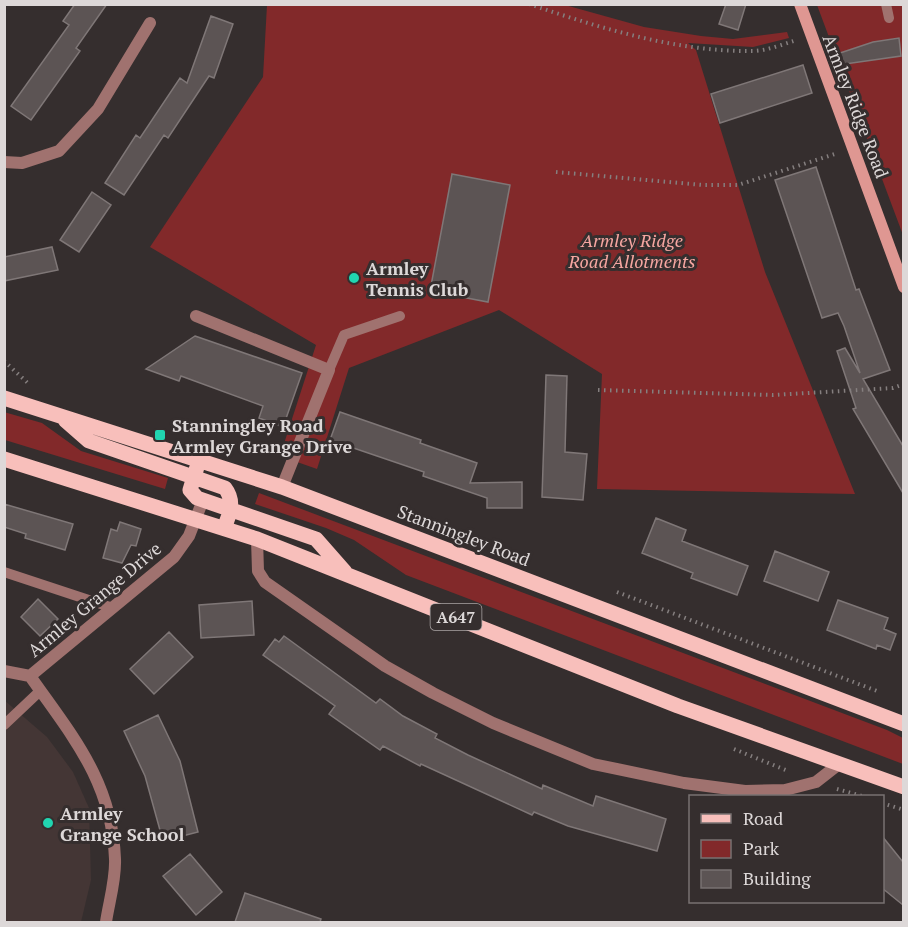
<svg xmlns="http://www.w3.org/2000/svg" width="908" height="927" viewBox="0 0 908 927" font-family="'PT Serif',serif">
<style>
.built{fill:#443635}
.green{fill:#82292a}
.building{fill:#5c5454;stroke:#7f7777;stroke-width:1.5}
.lines{fill:none;stroke-linecap:round;stroke-linejoin:round}
.path{stroke:#857f7f;stroke-width:4;stroke-dasharray:1.5 4.5;stroke-linecap:butt}
.lane{stroke:#a0726f;stroke-width:10}
.street{stroke:#a0726f;stroke-width:12}
.secondary{stroke:#df9792;stroke-width:12}
.primary{stroke:#f8bfbb;stroke-width:15}
.poi-dot{fill:#21d5b0;stroke:#352e2e;stroke-width:2}
.labels{text-anchor:middle;dominant-baseline:central;stroke-width:6;stroke-linejoin:round;paint-order:stroke}
.shield{fill:#352e2e;stroke:#aba5a5;stroke-width:1.5}
.shield-label{font-size:16px;font-weight:bold;fill:#ddd8d8}
.street-label{font-size:18px;fill:#ddd8d8;stroke:#352e2e}
.park-label{font-size:18px;font-style:italic;fill:#f6a6a1;stroke:#352e2e}
.poi-label{font-size:18px;font-weight:bold;fill:#ddd8d8;stroke:#352e2e;text-anchor:start}
</style>
<rect width="100%" height="100%" fill="#352e2e"/>
<!-- built -->
<path class="built" d="M 4,700 L 47,737 L 73,772 L 89,808 L 91,880 L 81,922 L 5,922 Z"/>
<!-- green -->
<path class="green" d="M 267,5 L 565,5 L 644,27 L 701,36 L 733,39 L 787,32 L 789,38 L 753,47 L 688,43 L 696,50 L 765,272 L 855,494 L 597,489 L 602,374 L 499,310 L 349,368 L 317,469 L 280,456 L 316,345 L 150,247 L 263,77 Z
M 817,5 L 903,5 L 903,235 Z
M 4,412 L 42,423 L 81,451 L 168,478 L 165,489 L 5,440 Z
M 259,493 L 887,730 L 903,738 L 903,764 L 406,575 L 354,540 L 326,528 L 255,504 Z"/>
<!-- building -->
<path class="building" d="M 75,4 L 107,4 L 76,48 L 80,51 L 31,120 L 11,106 L 69,25 L 63,21 Z
M 726,4 L 746,4 L 738,30 L 719,24 Z
M 211,16 L 233,24 L 214,78 L 209,76 L 168,138 L 164,135 L 124,195 L 105,183 L 136,135 L 140,138 L 180,78 L 187,83 Z
M 899,38 L 901,56 L 831,66 L 828,57 L 873,42 Z
M 803,65 L 812,93 L 720,123 L 711,94 Z
M 816,167 L 856,290 L 859,289 L 890,370 L 863,379 L 903,446 L 903,493 L 853,409 L 856,408 L 837,351 L 845,348 L 860,373 L 844,326 L 838,313 L 822,318 L 775,180 Z
M 452,174 L 510,185 L 488,302 L 430,291 Z
M 92,192 L 111,205 L 79,252 L 60,240 Z
M 52,247 L 58,270 L 4,281 L 4,257 Z
M 195,336 L 302,373 L 283,427 L 259,418 L 263,406 L 181,376 L 179,381 L 146,369 Z
M 546,375 L 567,376 L 565,452 L 587,454 L 583,500 L 542,497 Z
M 340,412 L 421,440 L 420,443 L 477,463 L 470,483 L 522,482 L 522,508 L 487,508 L 487,498 L 423,476 L 424,472 L 330,440 Z
M 4,504 L 73,524 L 65,550 L 25,538 L 26,534 L 4,527 Z
M 656,518 L 686,530 L 682,541 L 748,566 L 737,595 L 691,578 L 693,573 L 642,553 Z
M 120,522 L 141,529 L 136,546 L 131,545 L 122,563 L 103,558 L 111,529 L 117,531 Z
M 775,551 L 829,572 L 818,601 L 764,581 Z
M 38,599 L 58,619 L 40,636 L 21,617 Z
M 838,600 L 888,618 L 884,629 L 896,634 L 890,650 L 877,645 L 876,649 L 827,630 Z
M 252,601 L 254,635 L 201,638 L 199,605 Z
M 169,632 L 193,657 L 154,694 L 130,669 Z
M 284,636 L 376,703 L 380,699 L 403,716 L 437,734 L 435,738 L 468,755 L 542,789 L 543,785 L 593,806 L 596,796 L 666,819 L 657,851 L 568,826 L 534,812 L 532,815 L 421,764 L 420,766 L 383,746 L 380,750 L 329,714 L 335,706 L 263,655 L 275,639 L 279,642 Z
M 158,715 L 180,761 L 198,832 L 163,841 L 145,776 L 124,731 Z
M 882,836 L 903,862 L 903,905 L 882,888 Z
M 190,854 L 222,892 L 196,915 L 163,876 Z
M 245,893 L 321,919 L 320,922 L 235,922 Z"/>
<g class="lines">
<!-- path -->
<path class="path" d="M 529,4 C 600,28 677,52 752,51 C 767,51 783,44 797,40
M 556,172 L 703,185 L 738,185 L 838,153
M 4,361 L 30,385
M 598,390 L 773,395 L 893,388 L 904,384
M 617,592 L 877,691
M 734,749 L 788,771
M 837,789 L 862,796
M 882,803 L 904,810"/>
<!-- lane -->
<path class="lane" d="M 886,4 L 889,18
M 329,370 L 344,335 L 400,316
M 4,572 L 113,608
M 4,725 L 40,691"/>
<!-- street -->
<path class="street" d="M 4,162 L 22,163 L 59,151 L 98,109 L 150,23
M 196,316 L 329,370 L 282,487
M 257,539 L 258,571 L 265,582 L 385,666 L 433,693 L 493,723 L 593,764 L 684,783 L 745,791 L 785,790 L 816,782 L 839,764
M 4,671 L 30,676
M 106,922 C 109,902 116,879 115,859 C 112,781 72,736 30,676 L 174,557 L 189,536 L 203,500"/>
<!-- secondary -->
<path class="secondary" d="M 800,4 L 904,287"/>
<!-- primary -->
<path class="primary" d="M 4,398 L 282,487 L 904,724
M 65,420 L 89,441 L 225,488 C 235,501 230,514 224,528
M 4,459 L 257,539 L 678,706 L 904,787
M 197,467 L 190,490 L 197,498 L 316,539 L 345,572"/>
</g>
<!-- markers -->
<g class="poi-dot">
<circle cx="354" cy="278" r="6"/>
<rect x="154" y="429" width="12" height="12" rx="3"/>
<circle cx="48" cy="823" r="6"/>
</g>
<g class="labels">
<!-- shield labels -->
<rect class="shield" x="430.5" y="604" width="51" height="26" rx="4.5"/>
<g class="shield-label">
<text x="456" y="617">A647</text>
</g>
<!-- street labels -->
<g class="street-label">
<text transform="translate(856 106) rotate(69)">Armley Ridge Road</text>
<text transform="translate(464 535) rotate(21)">Stanningley Road</text>
<text transform="translate(94 599) rotate(-40)">Armley Grange Drive</text>
</g>
<!-- park labels -->
<g class="park-label">
<text x="632" y="240">Armley Ridge<tspan x="632" dy="21">Road Allotments</tspan></text>
</g>
<!-- poi labels -->
<g class="poi-label">
<text x="366" y="268">Armley<tspan x="366" dy="21">Tennis Club</tspan></text>
<text x="172" y="425">Stanningley Road<tspan x="172" dy="21">Armley Grange Drive</tspan></text>
<text x="60" y="813">Armley<tspan x="60" dy="21">Grange School</tspan></text>
</g>
</g>
<!-- border -->
<rect width="908" height="927" fill="none" stroke="#ddd8d8" stroke-width="12"/>
<!-- legend -->
<rect x="689" y="795" width="195" height="108" fill="#352e2e" stroke="#787272" stroke-width="1.5"/>
<rect x="701" y="814" width="30" height="9" fill="#f8bfbb" stroke="#787272" stroke-width="1.5"/>
<text x="743" y="825" font-size="18" fill="#ddd8d8">Road</text>
<rect x="701" y="840" width="30" height="18" fill="#82292a" stroke="#787272" stroke-width="1.5"/>
<text x="743" y="855" font-size="18" fill="#ddd8d8">Park</text>
<rect x="701" y="870" width="30" height="18" fill="#5c5454" stroke="#787272" stroke-width="1.5"/>
<text x="743" y="885" font-size="18" fill="#ddd8d8">Building</text>
</svg>
